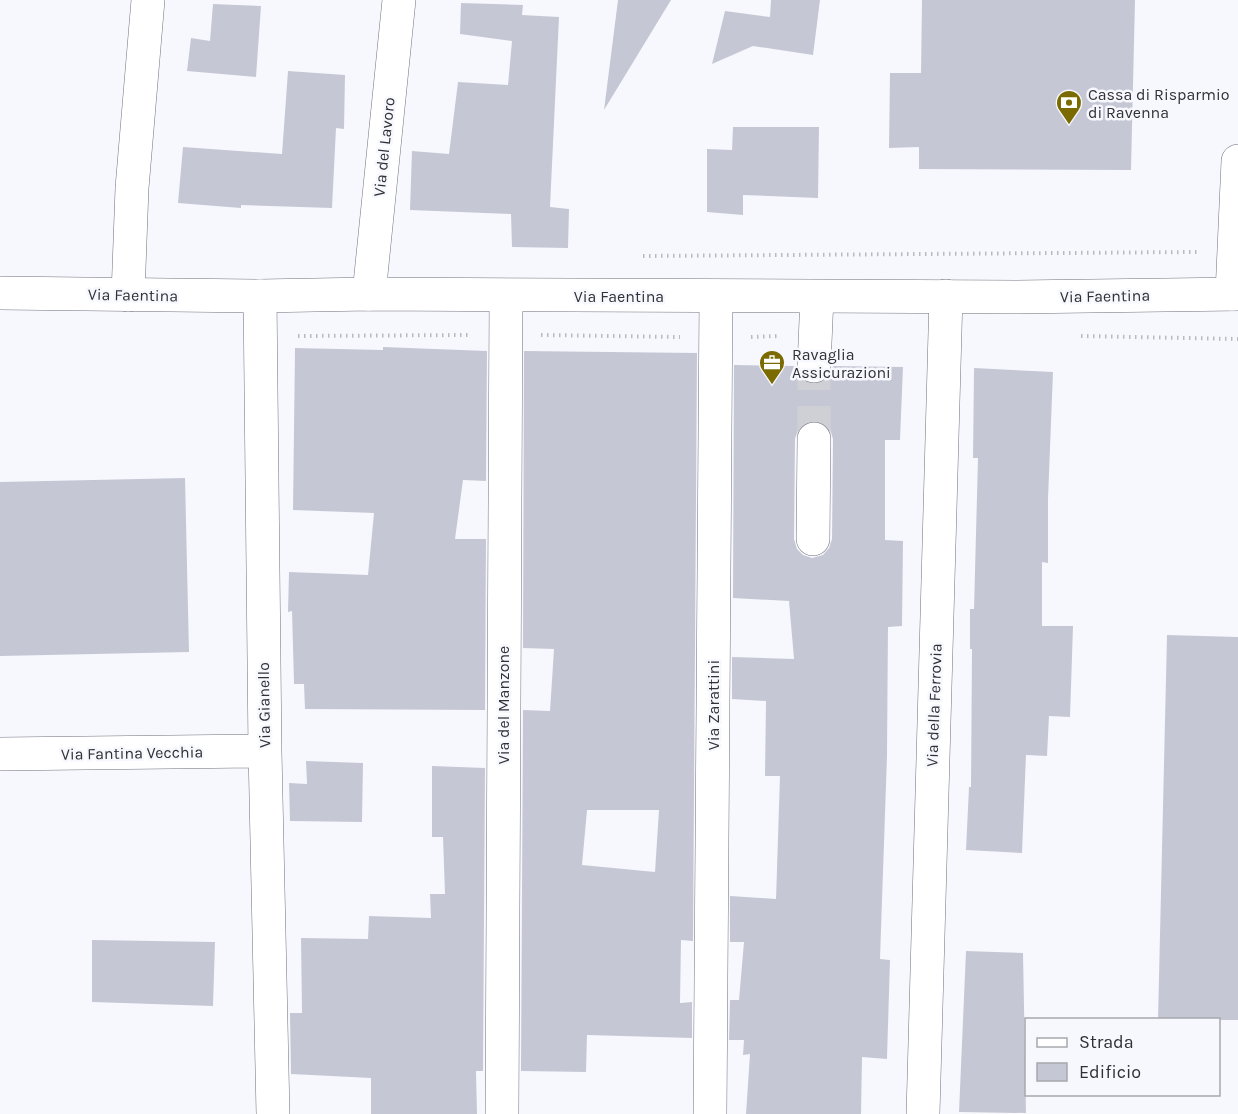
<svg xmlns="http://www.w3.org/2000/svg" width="1238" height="1114" viewBox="0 0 1238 1114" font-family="Karla,sans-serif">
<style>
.building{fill:#c5c8d4;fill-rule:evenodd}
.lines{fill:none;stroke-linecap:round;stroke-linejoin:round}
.minor-tunnel{stroke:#cfd0d6;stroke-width:33;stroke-dasharray:33 16;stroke-linecap:butt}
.minor-casing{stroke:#70727d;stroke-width:34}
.major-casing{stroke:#70727d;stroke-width:34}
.path{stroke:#b9babf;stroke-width:4;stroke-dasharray:1.5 4.5;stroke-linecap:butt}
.minor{stroke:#fff;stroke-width:33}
.major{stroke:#fff;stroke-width:33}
.labels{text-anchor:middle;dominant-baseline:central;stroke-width:5;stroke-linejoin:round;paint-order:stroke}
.poi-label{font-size:16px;fill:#303136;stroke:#f7f8fe;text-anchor:start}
.street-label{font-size:16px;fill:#303136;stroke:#f7f8fe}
</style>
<rect width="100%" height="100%" fill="#f7f8fe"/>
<!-- building -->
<path class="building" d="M 618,0 L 671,0 L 604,110 Z
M 771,0 L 820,0 L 813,55 L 753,46 L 712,64 L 725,11 L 770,17 Z
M 922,0 L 1135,0 L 1131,170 L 919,169 L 919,147 L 889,148 L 890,73 L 921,73 Z
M 461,3 L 523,5 L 522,15 L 559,17 L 550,207 L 569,209 L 568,248 L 512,247 L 511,214 L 410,210 L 412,151 L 449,154 L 458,82 L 508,85 L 512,41 L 460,34 Z
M 213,4 L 261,6 L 256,77 L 187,71 L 191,38 L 210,41 Z
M 288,71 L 345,75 L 344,129 L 336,128 L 332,208 L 241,205 L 241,208 L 178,203 L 183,147 L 282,154 Z
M 733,127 L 819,127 L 818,198 L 743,195 L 743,215 L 707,212 L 707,149 L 732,150 Z
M 383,347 L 487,351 L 486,481 L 463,480 L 455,539 L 486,539 L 485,710 L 305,709 L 304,684 L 294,684 L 292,611 L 288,612 L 289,572 L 368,575 L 374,513 L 293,510 L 295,348 L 383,350 Z
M 524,351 L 697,353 L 693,941 L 681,940 L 680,1003 L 692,1002 L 692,1038 L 587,1035 L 586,1072 L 521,1071 L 523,710 L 550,711 L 554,649 L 523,648 ZM 587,810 L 659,810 L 655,872 L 582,865 Z
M 734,365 L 795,366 L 798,375 L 803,381 L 814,385 L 822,383 L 829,377 L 833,366 L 903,367 L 900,440 L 885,440 L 885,540 L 903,541 L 902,626 L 888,627 L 887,756 L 880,959 L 890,960 L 887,1059 L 862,1057 L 861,1114 L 746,1114 L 750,1054 L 743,1055 L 744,1040 L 729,1040 L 730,1000 L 739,1000 L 744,942 L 730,942 L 730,896 L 776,899 L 780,776 L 765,776 L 766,701 L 732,699 L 732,657 L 794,659 L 789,601 L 733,598 ZM 815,420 L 823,423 L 830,429 L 833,439 L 832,539 L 829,548 L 823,555 L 812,558 L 803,555 L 797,549 L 794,539 L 795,439 L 798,430 L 804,423 Z
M 974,368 L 1053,372 L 1048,499 L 1048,563 L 1042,562 L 1042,626 L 1073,626 L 1070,717 L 1049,716 L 1047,756 L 1026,755 L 1022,853 L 966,850 L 969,787 L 971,787 L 972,649 L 970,649 L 970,609 L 974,609 L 978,458 L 973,458 Z
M 185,478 L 189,652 L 0,656 L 0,482 Z
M 1167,635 L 1238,637 L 1238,1020 L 1158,1020 Z
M 306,761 L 363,763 L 362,822 L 290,821 L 289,783 L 307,784 Z
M 432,766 L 485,768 L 483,1071 L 476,1071 L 477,1114 L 371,1114 L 371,1078 L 291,1074 L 290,1013 L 302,1013 L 301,938 L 368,939 L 369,916 L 431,918 L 430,894 L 445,894 L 443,837 L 432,837 Z
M 92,940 L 215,942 L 213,1006 L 92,1002 Z
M 966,951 L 1023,953 L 1026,1113 L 959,1112 Z"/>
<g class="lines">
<!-- minor-tunnel -->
<path class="minor-tunnel" d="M 814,439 L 814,366"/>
<defs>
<path id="minor" d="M 369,294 L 399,0
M 1232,294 L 1238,161
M 128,295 L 132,188 L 148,0
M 260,296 L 265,751 L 273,1114
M 814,366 L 817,297
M 813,539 L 814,439
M 0,754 L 265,751
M 502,1114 L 506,296
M 710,1114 L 716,296
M 923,1114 L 946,296"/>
<path id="major" d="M 0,293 L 260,296 L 369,294 L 1017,297 L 1238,294"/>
</defs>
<!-- minor casing -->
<use href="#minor" class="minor-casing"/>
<!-- major casing -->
<use href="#major" class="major-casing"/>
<!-- path -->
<path class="path" d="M 643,256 L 1199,252
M 541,335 L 680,337
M 298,336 L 470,335
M 1081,336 L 1238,339
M 751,337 L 779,336"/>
<!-- minor -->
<use href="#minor" class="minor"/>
<!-- major -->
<use href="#major" class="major"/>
</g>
<!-- icons -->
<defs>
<symbol id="bank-pin" viewBox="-11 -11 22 30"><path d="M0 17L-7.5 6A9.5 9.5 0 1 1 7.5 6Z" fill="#7a6a00" stroke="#f7f8fe"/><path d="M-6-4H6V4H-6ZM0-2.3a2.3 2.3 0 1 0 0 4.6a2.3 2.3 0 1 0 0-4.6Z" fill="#fff"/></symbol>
<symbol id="office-pin" viewBox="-11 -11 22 30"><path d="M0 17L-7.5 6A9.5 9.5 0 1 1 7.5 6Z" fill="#7a6a00" stroke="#f7f8fe"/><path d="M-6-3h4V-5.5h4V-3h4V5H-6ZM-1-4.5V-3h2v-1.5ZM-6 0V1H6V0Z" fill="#fff"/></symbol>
</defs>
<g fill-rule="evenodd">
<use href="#bank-pin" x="1054" y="88" width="30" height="40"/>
<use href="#office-pin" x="757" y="348" width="30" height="40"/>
</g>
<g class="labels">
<!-- poi labels -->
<g class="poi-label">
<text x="1088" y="94">Cassa di Risparmio<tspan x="1088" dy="18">di Ravenna</tspan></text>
<text x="792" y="354">Ravaglia<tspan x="792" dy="18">Assicurazioni</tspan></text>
</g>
<!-- street labels -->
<g class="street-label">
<text transform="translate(384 147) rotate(-84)">Via del Lavoro</text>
<text transform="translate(133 295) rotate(1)">Via Faentina</text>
<text x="619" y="296">Via Faentina</text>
<text transform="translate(1105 296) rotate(-1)">Via Faentina</text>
<text transform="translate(264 705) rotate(-91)">Via Gianello</text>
<text transform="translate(503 705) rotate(-90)">Via del Manzone</text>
<text transform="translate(713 705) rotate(-90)">Via Zarattini</text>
<text transform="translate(934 705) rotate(-88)">Via della Ferrovia</text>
<text transform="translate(132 753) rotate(-1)">Via Fantina Vecchia</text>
</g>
</g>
<!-- legend -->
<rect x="1025" y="1018" width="195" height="78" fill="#f7f8fe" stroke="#a7a8ae" stroke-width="1.5"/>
<rect x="1037" y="1038" width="30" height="9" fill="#ffffff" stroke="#a7a8ae" stroke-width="1.5"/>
<text x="1079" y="1048" font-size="18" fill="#303136">Strada</text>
<rect x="1037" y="1063" width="30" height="18" fill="#c5c8d4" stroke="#a7a8ae" stroke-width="1.5"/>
<text x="1079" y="1078" font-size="18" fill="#303136">Edificio</text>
</svg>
